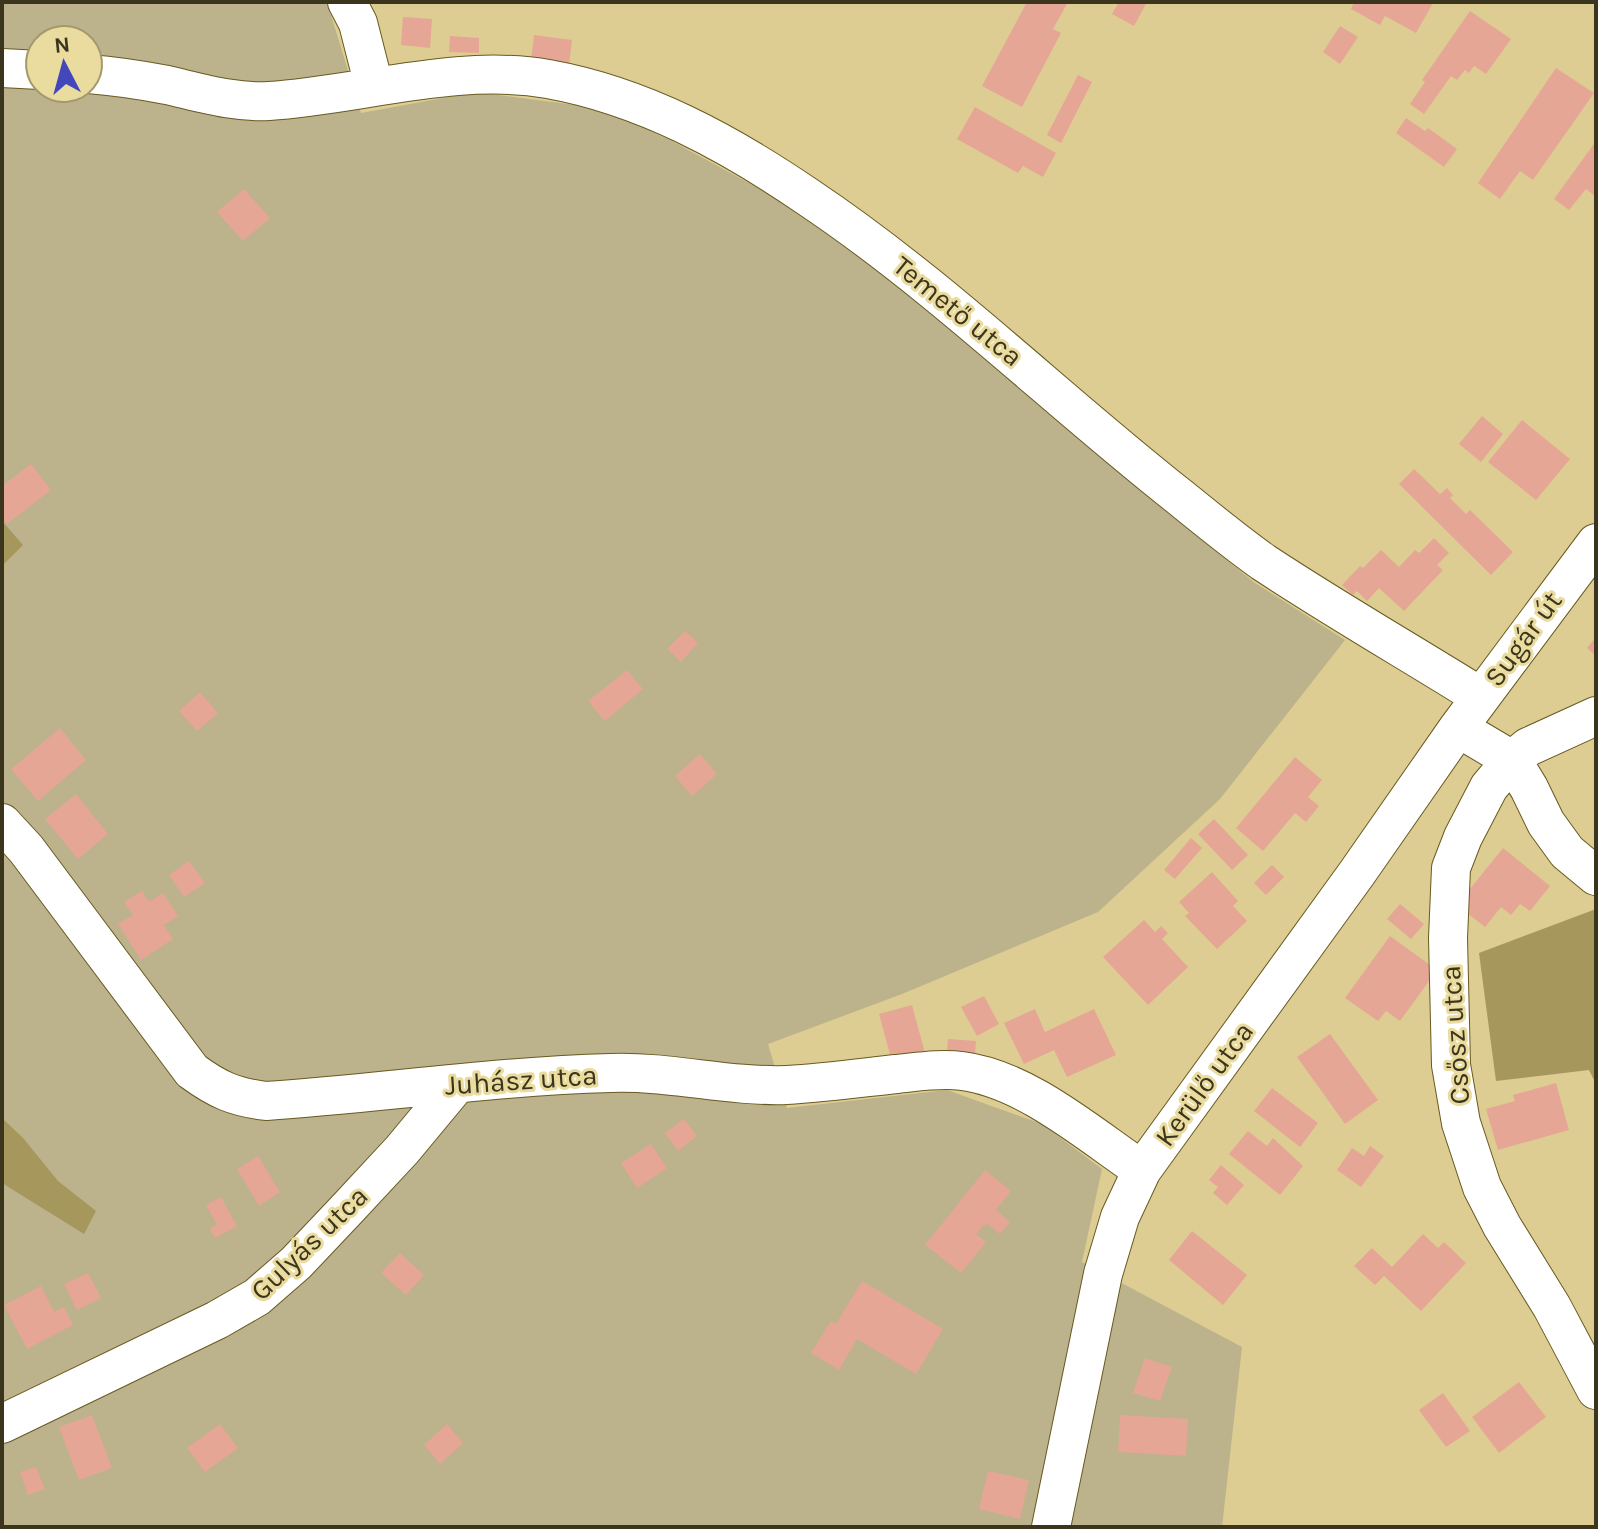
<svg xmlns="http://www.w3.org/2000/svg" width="1598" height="1529" viewBox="0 0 1598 1529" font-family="Karla,sans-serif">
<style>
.green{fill:#bcb28c;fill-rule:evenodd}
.forest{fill:#a6975c}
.building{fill:#e6a695}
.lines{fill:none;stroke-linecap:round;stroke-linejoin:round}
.street-casing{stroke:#685a20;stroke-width:40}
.street{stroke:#fff;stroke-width:38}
.labels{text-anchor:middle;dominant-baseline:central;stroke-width:6;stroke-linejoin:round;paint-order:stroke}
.street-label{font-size:28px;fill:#3b351d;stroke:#eadb9f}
</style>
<rect width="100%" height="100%" fill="#ddcd92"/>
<!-- green -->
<path class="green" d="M 2,2 L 327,2 L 361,113 L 476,92 L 599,108 L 670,140 L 806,214 L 930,312 L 1158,505 L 1255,583 L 1345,640 L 1220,799 L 1098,912 L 902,994 L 768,1044 L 787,1108 L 947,1090 L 1042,1124 L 1102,1169 L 1082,1262 L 1242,1347 L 1222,1527 L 2,1527 ZM 40,40 L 88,40 L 88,88 L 40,88 Z"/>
<!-- forest -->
<path class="forest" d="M 2,521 L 23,545 L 2,566 Z
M 1596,909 L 1596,1084 L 1589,1070 L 1496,1081 L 1479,953 Z
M 2,1118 L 23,1138 L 58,1181 L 96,1211 L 84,1234 L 2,1183 Z"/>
<!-- building -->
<path class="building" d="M 1027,2 L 1068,2 L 1053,29 L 1061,33 L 1022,107 L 982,86 Z
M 1119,2 L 1147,2 L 1134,26 L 1112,14 Z
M 1354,2 L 1431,2 L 1433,3 L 1416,33 L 1385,16 L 1380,25 L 1351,9 Z
M 1470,11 L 1511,39 L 1486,74 L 1474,66 L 1469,73 L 1465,70 L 1457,80 L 1451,76 L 1424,114 L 1410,104 L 1425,82 L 1422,80 Z
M 403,17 L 432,19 L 430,48 L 401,45 Z
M 1340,26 L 1358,37 L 1340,64 L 1323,52 Z
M 534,35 L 572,40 L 569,65 L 531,61 Z
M 450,36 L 479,38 L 479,53 L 449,52 Z
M 1556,68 L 1594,93 L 1533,180 L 1520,171 L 1500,199 L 1478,183 Z
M 1078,75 L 1092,82 L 1061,143 L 1047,135 Z
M 975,107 L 1056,153 L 1043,177 L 1023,166 L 1018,173 L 957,139 Z
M 1406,118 L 1425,131 L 1428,128 L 1457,149 L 1444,167 L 1396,133 Z
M 1596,141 L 1596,197 L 1586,189 L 1569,210 L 1554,199 Z
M 244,189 L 270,218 L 243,241 L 217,212 Z
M 1482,416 L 1503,434 L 1481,462 L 1459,444 Z
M 1522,420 L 1570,459 L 1536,500 L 1488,462 Z
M 31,464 L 51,490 L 7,524 L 2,518 L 2,486 Z
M 1414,469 L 1440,494 L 1447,488 L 1453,495 L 1450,498 L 1466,514 L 1470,510 L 1513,552 L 1491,575 L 1399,484 Z
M 1434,538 L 1449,553 L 1437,565 L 1443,570 L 1404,611 L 1379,588 L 1367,601 L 1357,591 L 1353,595 L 1342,585 L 1360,566 L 1363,568 L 1381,550 L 1399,567 L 1415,550 L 1419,553 Z
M 685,631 L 698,643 L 681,662 L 667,649 Z
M 1596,637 L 1596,656 L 1587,648 Z
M 627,670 L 643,689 L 605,721 L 588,701 Z
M 200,692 L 218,713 L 197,731 L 179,711 Z
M 60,728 L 86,760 L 38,801 L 11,769 Z
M 700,754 L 717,774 L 692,796 L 675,776 Z
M 1295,757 L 1322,780 L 1308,797 L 1319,806 L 1306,822 L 1295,813 L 1263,851 L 1236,828 Z
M 76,794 L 108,834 L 78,859 L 45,819 Z
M 1214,819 L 1248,855 L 1232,870 L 1198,834 Z
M 1191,838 L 1202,848 L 1175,879 L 1164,870 Z
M 1503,848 L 1550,886 L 1530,911 L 1520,904 L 1511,915 L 1501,907 L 1485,927 L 1457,905 Z
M 189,861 L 205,883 L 184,897 L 169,875 Z
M 1272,865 L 1284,877 L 1266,895 L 1254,883 Z
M 1212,872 L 1238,901 L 1233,906 L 1247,921 L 1217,949 L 1185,916 L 1189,913 L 1179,902 Z
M 142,891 L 149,902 L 163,893 L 178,916 L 164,925 L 173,939 L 141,960 L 118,924 L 133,915 L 124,902 Z
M 1400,904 L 1424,924 L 1411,939 L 1387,919 Z
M 1144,920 L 1155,932 L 1161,926 L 1168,933 L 1162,939 L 1188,967 L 1148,1005 L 1103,957 Z
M 1390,936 L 1437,970 L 1400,1021 L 1386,1011 L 1378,1021 L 1345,998 Z
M 984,996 L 999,1024 L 977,1036 L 961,1007 Z
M 912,1005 L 925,1053 L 892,1062 L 879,1014 Z
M 1035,1009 L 1045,1032 L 1094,1009 L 1116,1055 L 1067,1077 L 1054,1050 L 1024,1064 L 1004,1023 Z
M 1330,1034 L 1378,1100 L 1345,1124 L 1297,1057 Z
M 948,1039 L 976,1041 L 974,1066 L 946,1064 Z
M 1556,1083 L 1569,1130 L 1498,1150 L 1486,1109 L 1515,1101 L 1513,1095 Z
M 1272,1088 L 1318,1123 L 1300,1147 L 1254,1111 Z
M 684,1119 L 697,1136 L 678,1151 L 665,1133 Z
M 1248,1131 L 1267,1146 L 1273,1138 L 1303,1166 L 1280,1195 L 1229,1154 Z
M 651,1144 L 667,1168 L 637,1188 L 621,1163 Z
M 1370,1146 L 1384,1156 L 1361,1187 L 1337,1170 L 1352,1148 L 1364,1156 Z
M 258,1156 L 280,1192 L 259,1206 L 237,1169 Z
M 1221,1165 L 1244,1185 L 1227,1205 L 1213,1193 L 1218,1187 L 1209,1180 Z
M 985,1170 L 1011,1191 L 996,1210 L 1010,1222 L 1000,1234 L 986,1223 L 976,1234 L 986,1242 L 961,1273 L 925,1245 Z
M 221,1197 L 237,1226 L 215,1238 L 210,1228 L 217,1225 L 206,1205 Z
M 1192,1231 L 1247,1275 L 1223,1305 L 1169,1260 Z
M 1423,1234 L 1438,1248 L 1444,1242 L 1466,1263 L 1421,1311 L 1384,1276 L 1375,1285 L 1354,1266 L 1372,1248 L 1392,1267 Z
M 400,1253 L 424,1275 L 406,1295 L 381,1273 Z
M 88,1273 L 101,1298 L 77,1310 L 64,1284 Z
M 862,1281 L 943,1329 L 916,1374 L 857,1339 L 839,1370 L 811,1353 L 831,1321 L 836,1324 Z
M 41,1286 L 54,1312 L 64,1307 L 73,1325 L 27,1349 L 4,1305 Z
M 1145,1358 L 1172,1367 L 1160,1401 L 1133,1393 Z
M 1519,1382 L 1546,1417 L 1499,1453 L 1472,1417 Z
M 1443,1393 L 1470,1431 L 1446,1447 L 1419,1410 Z
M 92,1415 L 112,1468 L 79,1480 L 59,1427 Z
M 1120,1415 L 1188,1419 L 1186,1456 L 1118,1452 Z
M 220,1424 L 238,1448 L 205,1472 L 187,1448 Z
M 447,1424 L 463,1443 L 440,1464 L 424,1445 Z
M 36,1467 L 45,1489 L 28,1495 L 20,1472 Z
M 988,1471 L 1029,1480 L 1020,1519 L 979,1509 Z"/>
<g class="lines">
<defs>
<path id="street" d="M 347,2 L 358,23 L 374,86
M 2,68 L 40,70
M 88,74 C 114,76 141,80 167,85 C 202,93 234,103 269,101 C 360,95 457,63 548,79 C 643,96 729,143 808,197 C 941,286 1055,399 1181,498 C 1208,520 1235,542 1263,562 C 1334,609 1409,652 1481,697
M 1596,716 L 1528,747 L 1512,760 L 1489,787 L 1463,837 L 1451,868 L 1448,938 L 1451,1065 L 1461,1123 L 1482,1187 L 1502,1226 L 1552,1307 L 1596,1390
M 1458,728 L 1512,760 L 1529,788 L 1546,823 L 1567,852 L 1596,876
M 2,823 L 26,849 L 192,1071 C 218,1090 234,1097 266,1101 C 381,1093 496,1076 611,1073 C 670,1071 728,1087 787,1085 C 823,1083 860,1078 896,1074 C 917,1072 941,1068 962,1071 C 1026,1079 1090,1135 1142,1170
M 2,1424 L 217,1320 L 257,1297 L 296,1263 L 349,1207 L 402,1150 L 456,1085
M 1051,1527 L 1103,1274 L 1120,1217 L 1142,1170 L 1357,873 L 1458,728 L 1596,543"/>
</defs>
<!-- street casing -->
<use href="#street" class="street-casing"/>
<!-- street -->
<use href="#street" class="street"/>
</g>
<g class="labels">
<!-- street labels -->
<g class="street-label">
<text transform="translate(958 311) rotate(39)">Temető utca</text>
<text transform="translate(1523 639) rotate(-54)">Sugár út</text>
<text transform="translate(1455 1035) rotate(-94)">Csősz utca</text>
<text transform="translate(521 1080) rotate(-4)">Juhász utca</text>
<text transform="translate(1204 1084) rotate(-54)">Kerülő utca</text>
<text transform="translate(309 1243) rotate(-44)">Gulyás utca</text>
</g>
</g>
<!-- border -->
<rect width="1598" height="1529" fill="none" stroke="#3b351d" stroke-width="8"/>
<!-- north arrow -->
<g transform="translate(64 64) rotate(354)"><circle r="38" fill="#eadb9f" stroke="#a4996b" stroke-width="2"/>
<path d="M0-6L14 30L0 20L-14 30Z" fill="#4247bb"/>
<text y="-12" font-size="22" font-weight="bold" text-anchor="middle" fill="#3b351d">N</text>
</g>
</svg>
